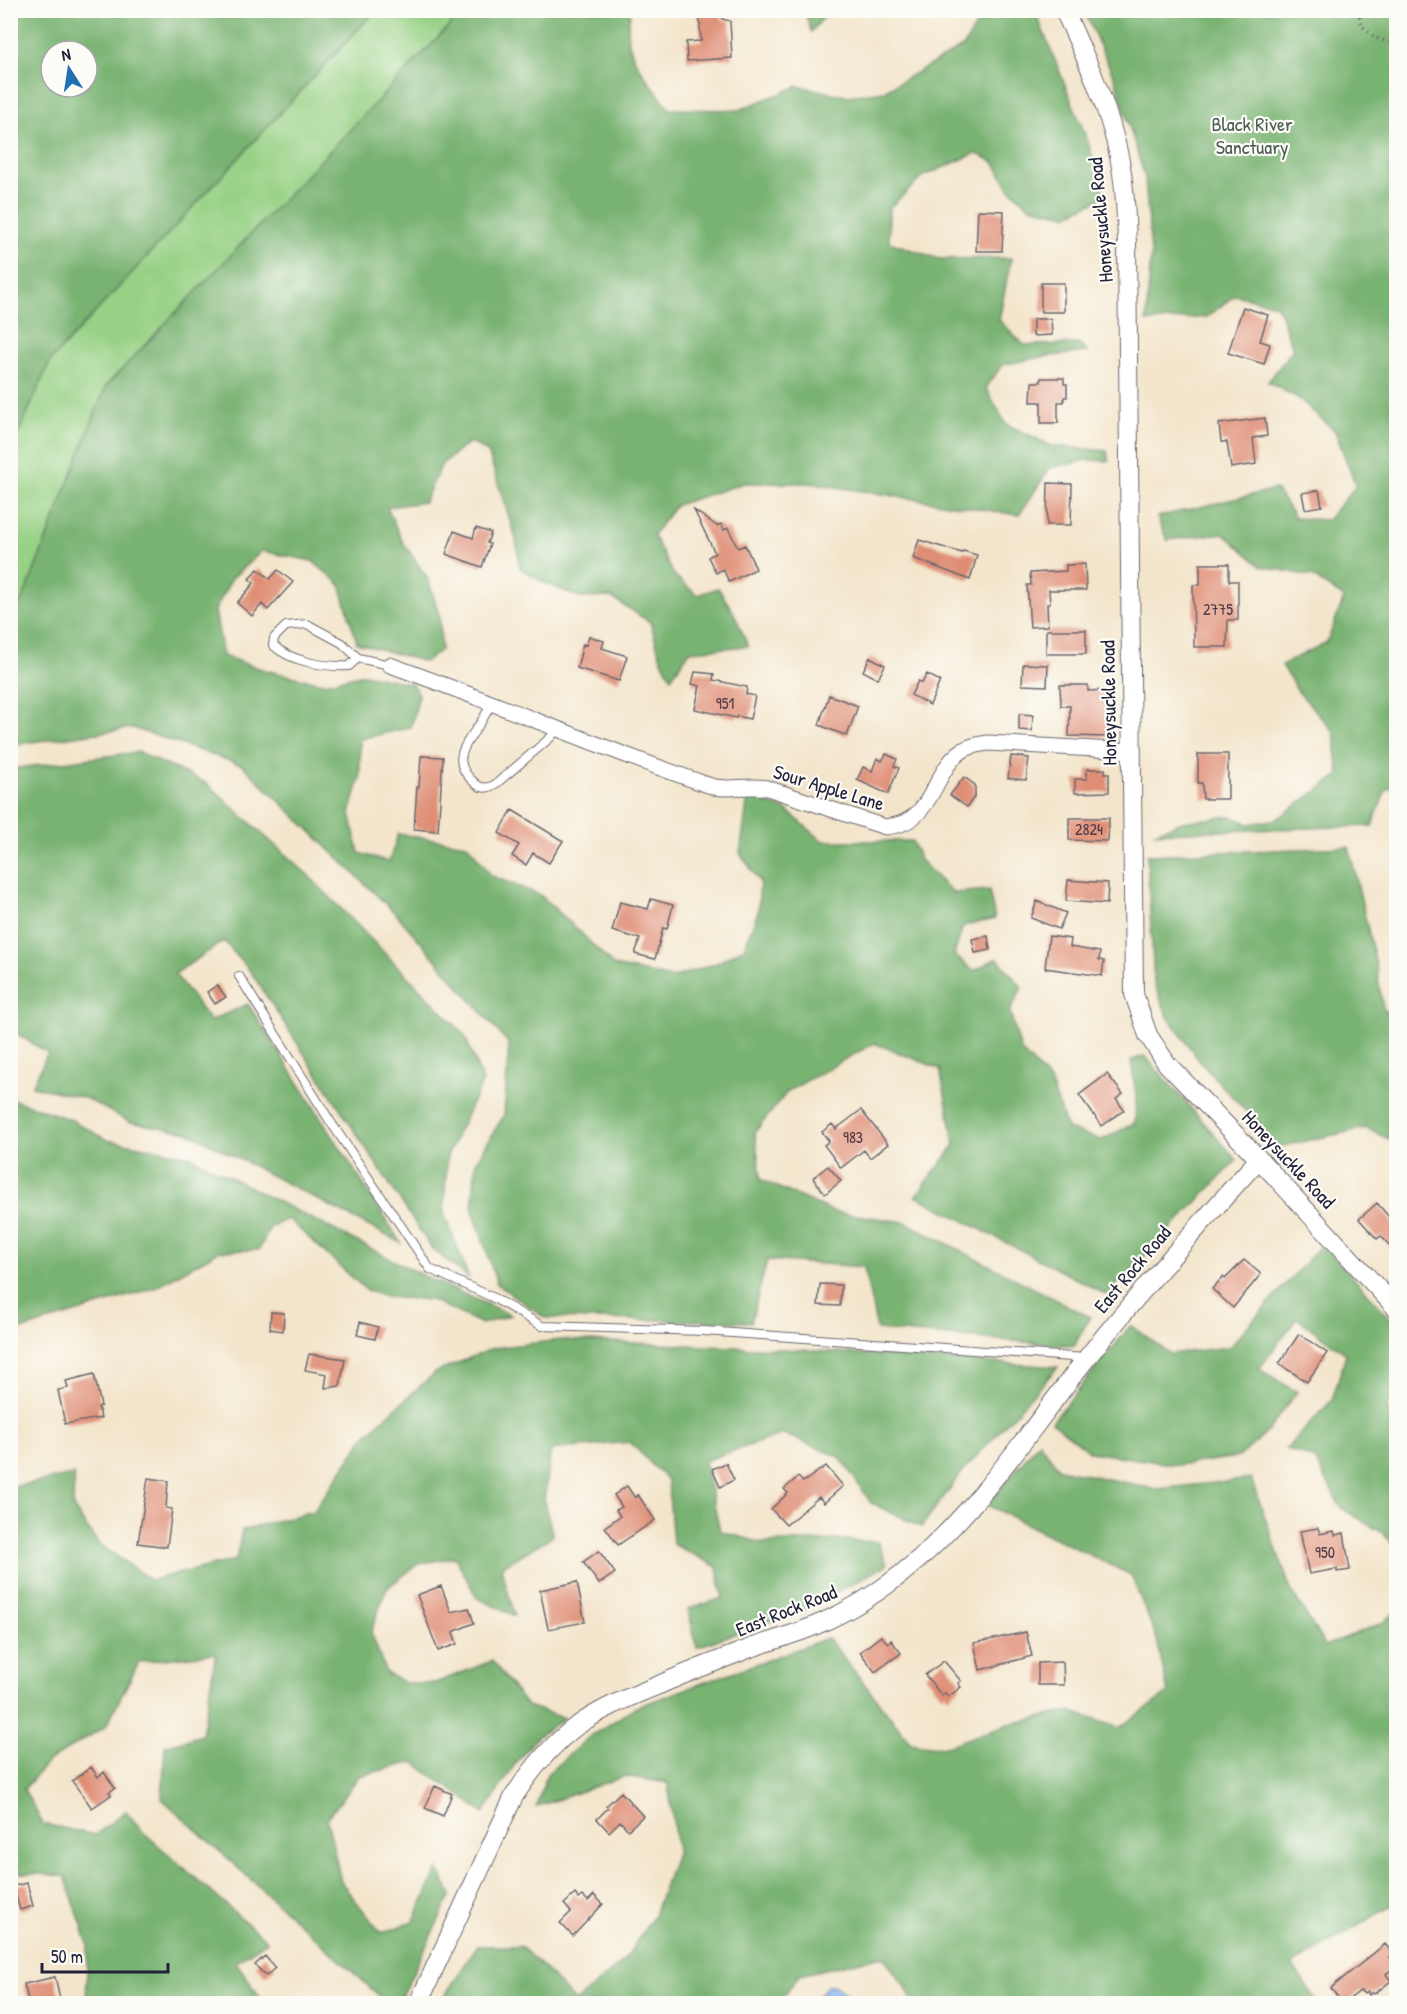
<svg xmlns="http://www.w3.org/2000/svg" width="1407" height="2014" viewBox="0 0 1407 2014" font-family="'Patrick Hand',sans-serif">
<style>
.green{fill:#97d185;stroke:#5c7a60;stroke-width:1.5}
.forest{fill:#79b372;stroke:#4e6a56;stroke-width:1.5;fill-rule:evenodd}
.water{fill:#83b3ee;stroke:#526a94;stroke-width:1.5}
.building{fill:#df8d74}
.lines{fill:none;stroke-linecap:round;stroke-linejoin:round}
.service-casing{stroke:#6b666d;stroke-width:10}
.minor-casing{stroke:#6b666d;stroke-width:17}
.tertiary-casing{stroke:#6b666d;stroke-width:20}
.path{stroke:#6b666d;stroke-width:3;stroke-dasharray:1.5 4.5;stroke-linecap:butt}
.service{stroke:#fff;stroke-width:8}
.minor{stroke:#fff;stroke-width:15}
.tertiary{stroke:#fff;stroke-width:18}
.labels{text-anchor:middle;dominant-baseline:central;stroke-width:4.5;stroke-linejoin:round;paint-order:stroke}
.number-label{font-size:16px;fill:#513d49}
.park-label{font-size:20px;fill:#4b5f55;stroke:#fdfcf7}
.street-label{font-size:20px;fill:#22223b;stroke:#fdfcf7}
</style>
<rect width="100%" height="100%" fill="#fdfcf7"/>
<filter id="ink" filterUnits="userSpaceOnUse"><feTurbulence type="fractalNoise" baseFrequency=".0167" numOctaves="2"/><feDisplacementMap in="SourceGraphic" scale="12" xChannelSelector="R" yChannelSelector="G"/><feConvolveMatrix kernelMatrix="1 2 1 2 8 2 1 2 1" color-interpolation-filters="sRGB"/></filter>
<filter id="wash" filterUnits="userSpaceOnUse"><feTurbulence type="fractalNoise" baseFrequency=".008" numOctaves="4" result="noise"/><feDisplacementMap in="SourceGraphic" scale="24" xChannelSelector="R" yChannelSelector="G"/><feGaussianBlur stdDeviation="1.35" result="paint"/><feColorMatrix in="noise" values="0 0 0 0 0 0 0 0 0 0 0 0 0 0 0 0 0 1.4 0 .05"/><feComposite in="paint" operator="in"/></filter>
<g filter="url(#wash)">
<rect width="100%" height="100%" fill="#f3e5cb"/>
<!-- green -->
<path class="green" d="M 375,11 L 464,11 L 106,386 L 29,584 L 11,624 L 11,451 L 50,361 Z"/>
<!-- forest -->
<path class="forest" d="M 11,10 L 375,11 L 50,361 L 11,451 ZM 51,51 L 87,51 L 87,87 L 51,87 Z
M 464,10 L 631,11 C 618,51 647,79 670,109 L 739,110 L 798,86 L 847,96 L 884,91 L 964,46 L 980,19 L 983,11 L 1035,11 L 1087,139 L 1105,197 L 1066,215 L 1030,207 L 1009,188 L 994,162 L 976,153 L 924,176 L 889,208 L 889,242 L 939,259 L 1011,258 L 999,320 L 1024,345 L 1080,344 L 1087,352 L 1042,357 L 1002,365 L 986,388 L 1006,424 L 1052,446 L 1107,451 L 1109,461 L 1087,460 L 1050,468 L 1019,515 L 810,483 L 744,483 L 676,505 L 653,535 L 674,575 L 697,595 L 718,588 L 734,613 L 748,646 L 690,651 L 671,678 L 660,656 L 650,622 L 611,597 L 581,598 L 545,583 L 520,568 L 516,539 L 488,452 L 470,442 L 442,464 L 424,502 L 387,507 L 402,541 L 428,579 L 440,618 L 441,650 L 425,662 L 357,643 L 340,584 L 312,561 L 262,551 L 232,578 L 215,610 L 223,656 L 268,671 L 323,683 L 365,674 L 412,684 L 419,695 L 411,727 L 360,739 L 360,778 L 350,813 L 359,853 L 389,862 L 398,834 L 467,844 L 492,876 L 540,895 L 578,930 L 614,966 L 672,978 L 717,963 L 744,948 L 758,912 L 760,882 L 740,853 L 748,797 L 785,809 L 823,841 L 912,841 L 920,860 L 953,893 L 989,890 L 995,919 L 963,926 L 954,955 L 974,971 L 997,958 L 1022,987 L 1010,1012 L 1021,1051 L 1050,1081 L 1067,1129 L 1102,1140 L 1135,1123 L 1136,1095 L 1131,1060 L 1145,1056 L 1237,1160 L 1107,1295 L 916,1196 L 955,1145 L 940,1069 L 874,1043 L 788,1091 L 755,1132 L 761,1180 L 834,1212 L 905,1222 L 1090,1317 L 1074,1346 L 877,1330 L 864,1267 L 767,1260 L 751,1322 L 545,1318 L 497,1284 L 472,1207 L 476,1162 L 504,1115 L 509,1044 L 398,916 L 242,765 L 133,728 L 11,745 L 11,624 L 29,584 L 106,386 Z
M 805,11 L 829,10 L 829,11 L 811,32 Z
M 1084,11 L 1396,11 L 1396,784 L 1386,790 L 1372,826 L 1153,833 L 1182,822 L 1231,816 L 1249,824 L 1277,819 L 1339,775 L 1334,732 L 1297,690 L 1282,665 L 1327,642 L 1344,598 L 1312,576 L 1261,566 L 1223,533 L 1167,540 L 1157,517 L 1276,489 L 1295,518 L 1327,520 L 1356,486 L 1335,431 L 1298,398 L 1268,382 L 1293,349 L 1277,305 L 1235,295 L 1207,317 L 1146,322 L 1151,253 L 1145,178 L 1115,79 Z
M 138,752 L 206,783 L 308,875 L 464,1034 L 483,1081 L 447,1156 L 444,1213 L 469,1278 L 432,1249 L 250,971 L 224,941 L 175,974 L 210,1021 L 248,1004 L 401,1243 L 188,1132 L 130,1122 L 85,1098 L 32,1086 L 48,1053 L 11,1030 L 11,769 Z
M 1349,847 L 1376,965 L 1383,1008 L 1396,1024 L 1396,1142 L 1365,1128 L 1279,1147 L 1201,1063 L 1168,1017 L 1154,983 L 1147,855 Z
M 11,1099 L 72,1120 L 107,1140 L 187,1155 L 426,1277 L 511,1315 L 482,1324 L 431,1300 L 387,1297 L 366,1290 L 288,1219 L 270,1227 L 259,1250 L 219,1251 L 154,1288 L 11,1333 Z
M 1322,1244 L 1396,1324 L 1396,1393 L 1387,1405 L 1396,1438 L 1396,1546 L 1381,1532 L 1341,1508 L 1315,1459 L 1286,1449 L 1332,1400 L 1346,1354 L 1297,1318 L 1259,1369 L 1297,1392 L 1268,1431 L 1239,1457 L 1178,1465 L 1090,1452 L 1052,1422 L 1131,1325 L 1170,1354 L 1229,1347 Z
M 560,1340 L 804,1350 L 1058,1367 L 963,1471 L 921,1527 L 871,1503 L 840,1457 L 783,1434 L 704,1461 L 720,1531 L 762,1543 L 841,1540 L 878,1542 L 887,1565 L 804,1609 L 697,1647 L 688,1609 L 723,1598 L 717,1567 L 673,1544 L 668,1481 L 630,1442 L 551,1450 L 544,1501 L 553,1536 L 501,1567 L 515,1616 L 477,1598 L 455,1557 L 418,1564 L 386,1589 L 371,1632 L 386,1673 L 405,1683 L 435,1683 L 492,1661 L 527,1706 L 564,1718 L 537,1737 L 515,1764 L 484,1813 L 413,1762 L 359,1776 L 327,1819 L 341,1882 L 381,1933 L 413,1922 L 438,1869 L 451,1895 L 398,2003 L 387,2003 L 162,1799 L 165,1746 L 202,1735 L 216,1653 L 139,1662 L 106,1726 L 49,1761 L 24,1789 L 43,1824 L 95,1835 L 126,1811 L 143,1832 L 267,1941 L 236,1962 L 264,2003 L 86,2003 L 88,1944 L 65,1876 L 11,1872 L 11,1487 L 74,1475 L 73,1508 L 98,1543 L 151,1580 L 236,1560 L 242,1530 L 314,1511 L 365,1436 L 435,1373 L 493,1348 Z
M 1039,1442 L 1059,1469 L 1157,1489 L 1251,1479 L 1291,1590 L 1325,1646 L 1384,1622 L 1396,1611 L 1396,1903 L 1292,1965 L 1318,2003 L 913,2003 L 908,1991 L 883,1956 L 799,1975 L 779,2003 L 440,2003 L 477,1946 L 520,1946 L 552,1976 L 575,2002 L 623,1962 L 654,1915 L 677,1851 L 668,1783 L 625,1776 L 536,1807 L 547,1774 L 589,1737 L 636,1707 L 828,1638 L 911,1743 L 942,1748 L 1005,1725 L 1070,1711 L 1119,1728 L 1168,1693 L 1157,1639 L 1131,1575 L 987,1505 Z"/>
<!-- water -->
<path class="water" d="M 828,1985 L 833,1985 L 848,1995 L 847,2003 L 810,2003 L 817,1998 Z"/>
<g id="blocks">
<!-- building -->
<path class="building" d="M 722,12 L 722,19 L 730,21 L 732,58 L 687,61 L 686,42 L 701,41 L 699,14 Z
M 978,210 L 1004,211 L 1002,251 L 976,251 Z
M 1041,283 L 1064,283 L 1064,312 L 1041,312 Z
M 1243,307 L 1268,315 L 1260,341 L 1270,344 L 1264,364 L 1228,353 Z
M 1033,319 L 1051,319 L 1052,335 L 1033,336 Z
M 1041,378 L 1064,378 L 1064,384 L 1067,384 L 1067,397 L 1064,397 L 1064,402 L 1058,402 L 1058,423 L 1041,423 L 1041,402 L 1031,402 L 1032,382 L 1041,382 Z
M 1265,418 L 1267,436 L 1253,438 L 1256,464 L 1231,468 L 1227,442 L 1221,442 L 1219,424 Z
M 1048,483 L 1072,484 L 1071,525 L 1047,525 Z
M 1319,490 L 1322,506 L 1305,509 L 1302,493 Z
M 694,510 L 717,526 L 721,524 L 724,530 L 728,528 L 738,548 L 745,545 L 756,569 L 729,582 L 723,569 L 716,573 L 708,557 L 715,553 Z
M 476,528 L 491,533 L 487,543 L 490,544 L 482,567 L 446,554 L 454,531 L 473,538 Z
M 919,540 L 962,553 L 963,551 L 977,555 L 970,580 L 913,558 Z
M 1085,564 L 1086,590 L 1049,590 L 1050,604 L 1047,604 L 1048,626 L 1030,627 L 1027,585 L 1031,585 L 1030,573 L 1066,571 L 1066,565 Z
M 1200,564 L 1229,564 L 1229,581 L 1238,581 L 1238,620 L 1228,620 L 1227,647 L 1194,647 L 1193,585 L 1200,585 Z
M 258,569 L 270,579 L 278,570 L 293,582 L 268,610 L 262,604 L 252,616 L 237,603 L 254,583 L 249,579 Z
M 1046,630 L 1086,630 L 1086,654 L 1046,654 Z
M 589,636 L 604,641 L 602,648 L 627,656 L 619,681 L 577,668 L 583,644 L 586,645 Z
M 870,657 L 885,665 L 878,679 L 863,671 Z
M 1023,664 L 1048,665 L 1047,686 L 1022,685 Z
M 695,672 L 714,674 L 713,680 L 747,687 L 746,694 L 755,696 L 750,719 L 737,716 L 736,718 L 695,709 L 700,686 L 692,684 Z
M 927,674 L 940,681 L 930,705 L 911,695 L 918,681 L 922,683 Z
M 1060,685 L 1088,685 L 1088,691 L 1107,690 L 1108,737 L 1069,736 L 1070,706 L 1061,706 Z
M 829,695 L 858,706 L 847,736 L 819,725 Z
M 1019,714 L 1033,715 L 1032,731 L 1019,730 Z
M 886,754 L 897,759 L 894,766 L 899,768 L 888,794 L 857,780 L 863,767 L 872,771 L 877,758 L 882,761 Z
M 1198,754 L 1228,754 L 1228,799 L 1203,799 L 1202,783 L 1198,783 Z
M 421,756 L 443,757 L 438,831 L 414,829 L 417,787 L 419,787 Z
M 1011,756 L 1029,758 L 1026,780 L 1008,778 Z
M 1087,769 L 1105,769 L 1105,773 L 1109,773 L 1109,792 L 1075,793 L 1075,779 L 1087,779 Z
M 964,777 L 975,785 L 975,796 L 967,807 L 950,795 Z
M 512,810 L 563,841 L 549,863 L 533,853 L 526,865 L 512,856 L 519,845 L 499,833 Z
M 1069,818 L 1109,818 L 1108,841 L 1069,840 Z
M 1068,880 L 1108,883 L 1107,904 L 1066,901 Z
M 651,899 L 673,905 L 667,929 L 663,928 L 655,959 L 635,954 L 640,939 L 612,931 L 620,902 L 648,909 Z
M 1037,901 L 1066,913 L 1059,929 L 1031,918 Z
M 988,936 L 990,950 L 975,953 L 972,939 Z
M 1049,936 L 1071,939 L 1070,947 L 1100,952 L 1099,960 L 1104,961 L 1102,976 L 1045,968 Z
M 217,985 L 226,997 L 215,1004 L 207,992 Z
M 1107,1074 L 1123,1094 L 1116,1099 L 1124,1110 L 1102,1126 L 1079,1095 Z
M 861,1110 L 888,1144 L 870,1158 L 864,1150 L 841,1168 L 824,1145 L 829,1141 L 822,1132 L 832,1124 L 836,1129 Z
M 828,1166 L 841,1181 L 825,1194 L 813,1178 Z
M 1377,1203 L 1396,1225 L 1396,1253 L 1381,1236 L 1377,1239 L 1359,1219 Z
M 1244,1260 L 1261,1274 L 1233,1308 L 1212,1289 L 1223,1277 L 1225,1279 Z
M 820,1284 L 841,1285 L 840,1306 L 818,1305 Z
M 271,1312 L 284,1313 L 283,1331 L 270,1329 Z
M 360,1322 L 378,1327 L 375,1339 L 357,1335 Z
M 1299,1334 L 1327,1353 L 1307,1382 L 1279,1364 Z
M 309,1354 L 345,1359 L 340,1386 L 325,1388 L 327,1374 L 305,1370 Z
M 94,1374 L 101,1406 L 98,1407 L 101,1418 L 65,1424 L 58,1390 L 68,1388 L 66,1381 Z
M 726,1463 L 734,1480 L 720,1487 L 712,1469 Z
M 826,1466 L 843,1486 L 824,1503 L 819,1497 L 786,1525 L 771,1509 L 788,1493 L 784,1489 L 798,1477 L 803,1482 Z
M 148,1478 L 168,1481 L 166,1508 L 172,1509 L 167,1547 L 138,1543 Z
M 627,1486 L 635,1498 L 638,1495 L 655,1520 L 618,1545 L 605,1527 L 620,1516 L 616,1510 L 622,1507 L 614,1495 Z
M 1318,1528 L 1320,1534 L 1334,1531 L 1335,1535 L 1344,1533 L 1350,1570 L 1337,1572 L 1337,1569 L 1309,1574 L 1300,1531 Z
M 599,1551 L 615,1573 L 599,1584 L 583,1562 Z
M 577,1582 L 585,1622 L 548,1629 L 540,1590 Z
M 441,1586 L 451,1612 L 469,1608 L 474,1623 L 453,1632 L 457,1644 L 438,1651 L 417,1595 Z
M 1026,1632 L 1032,1656 L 980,1670 L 974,1643 Z
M 881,1636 L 888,1643 L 891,1640 L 901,1653 L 875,1672 L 860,1652 Z
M 944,1661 L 961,1681 L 958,1683 L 961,1687 L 948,1697 L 945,1693 L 942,1696 L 925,1675 Z
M 1063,1662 L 1064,1685 L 1038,1685 L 1038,1663 Z
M 91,1767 L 98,1777 L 104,1772 L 115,1788 L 109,1792 L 111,1795 L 92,1808 L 72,1781 Z
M 435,1786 L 452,1794 L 443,1816 L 425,1808 Z
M 621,1792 L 643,1816 L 628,1830 L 620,1821 L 609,1832 L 597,1819 L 608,1808 L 606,1806 Z
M 27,1883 L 33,1906 L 20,1910 L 13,1886 Z
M 575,1894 L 579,1899 L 583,1896 L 588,1901 L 594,1895 L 603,1904 L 573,1936 L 560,1923 L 571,1912 L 564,1904 Z
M 1385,1944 L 1393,1954 L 1390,1957 L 1396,1966 L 1386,1974 L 1391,1981 L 1374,1994 L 1372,1992 L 1369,1995 L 1368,1992 L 1365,1994 L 1360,1991 L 1343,2004 L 1331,1988 Z
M 265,1956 L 275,1968 L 266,1976 L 255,1965 Z
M 55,1977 L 61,2004 L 29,2004 L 24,1984 Z"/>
</g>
</g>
<g filter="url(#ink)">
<use href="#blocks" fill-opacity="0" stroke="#6b666d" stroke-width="1.5"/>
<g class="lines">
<defs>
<path id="service" d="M 358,658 L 349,666 C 325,667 291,662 273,645 L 274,638 L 286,626 L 307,624 L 342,643 L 358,658 L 390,665
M 491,702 C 482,734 439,754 476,784 C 483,790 490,788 497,783 L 550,738 L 557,729
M 239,976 L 330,1121 L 430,1269 L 492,1297 L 542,1326 L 704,1331 L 1086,1358"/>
<path id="minor" d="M 390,665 C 499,704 605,750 714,787 C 733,790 747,785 767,788 L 885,827 C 936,824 931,768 965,749 C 973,745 980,744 988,743 L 1131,751"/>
<path id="tertiary" d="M 1064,10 C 1086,58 1108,105 1119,156 C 1125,185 1126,214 1127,243 L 1134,994 L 1148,1035 L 1167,1064 L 1259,1159 L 1396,1308
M 418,2004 L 514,1796 C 531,1770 549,1747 574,1728 C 600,1709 629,1697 659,1685 C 688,1672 718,1661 748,1649 C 770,1641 793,1635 814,1626 C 850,1611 883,1590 912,1565 C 977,1510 1026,1436 1078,1369 C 1135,1297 1197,1227 1259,1159"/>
</defs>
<!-- service casing -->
<use href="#service" class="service-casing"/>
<!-- minor casing -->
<use href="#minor" class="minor-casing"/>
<!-- tertiary casing -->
<use href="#tertiary" class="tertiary-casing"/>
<!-- path -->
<path class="path" d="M 1358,10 L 1362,26 L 1376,38 L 1396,44"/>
<!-- service -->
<use href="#service" class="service"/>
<!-- minor -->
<use href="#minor" class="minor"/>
<!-- tertiary -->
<use href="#tertiary" class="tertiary"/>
</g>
</g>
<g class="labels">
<!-- number labels -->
<g class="number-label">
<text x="1218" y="609">2775</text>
<text x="725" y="703">951</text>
<text x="1089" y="829">2824</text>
<text x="853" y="1137">983</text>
<text x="1325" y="1552">950</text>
</g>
<!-- park labels -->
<g class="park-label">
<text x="1252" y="123">Black River<tspan x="1252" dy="23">Sanctuary</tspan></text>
</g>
<!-- street labels -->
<g class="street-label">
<text transform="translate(1100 220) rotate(-95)">Honeysuckle Road</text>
<text transform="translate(1108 703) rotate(-91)">Honeysuckle Road</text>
<text transform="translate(829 787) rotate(17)">Sour Apple Lane</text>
<text transform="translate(1289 1159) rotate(47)">Honeysuckle Road</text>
<text transform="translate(1132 1269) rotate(-50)">East Rock Road</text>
<text transform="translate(786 1610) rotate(-22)">East Rock Road</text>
</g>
</g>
<!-- margin -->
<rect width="1407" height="2014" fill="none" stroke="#fdfcf7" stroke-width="36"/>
<!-- north arrow -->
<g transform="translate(69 69) rotate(348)"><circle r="28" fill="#fdfcf7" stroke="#a5a5ac" stroke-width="1.5"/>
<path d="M0-4.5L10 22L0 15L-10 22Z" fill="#1f6fb2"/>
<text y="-9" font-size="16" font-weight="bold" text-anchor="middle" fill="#22223b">N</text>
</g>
<!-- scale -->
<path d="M42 1963v9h126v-9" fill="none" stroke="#22223b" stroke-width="3"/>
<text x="51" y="1963" font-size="18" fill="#22223b" stroke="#fdfcf7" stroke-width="4.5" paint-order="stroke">50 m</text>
</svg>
